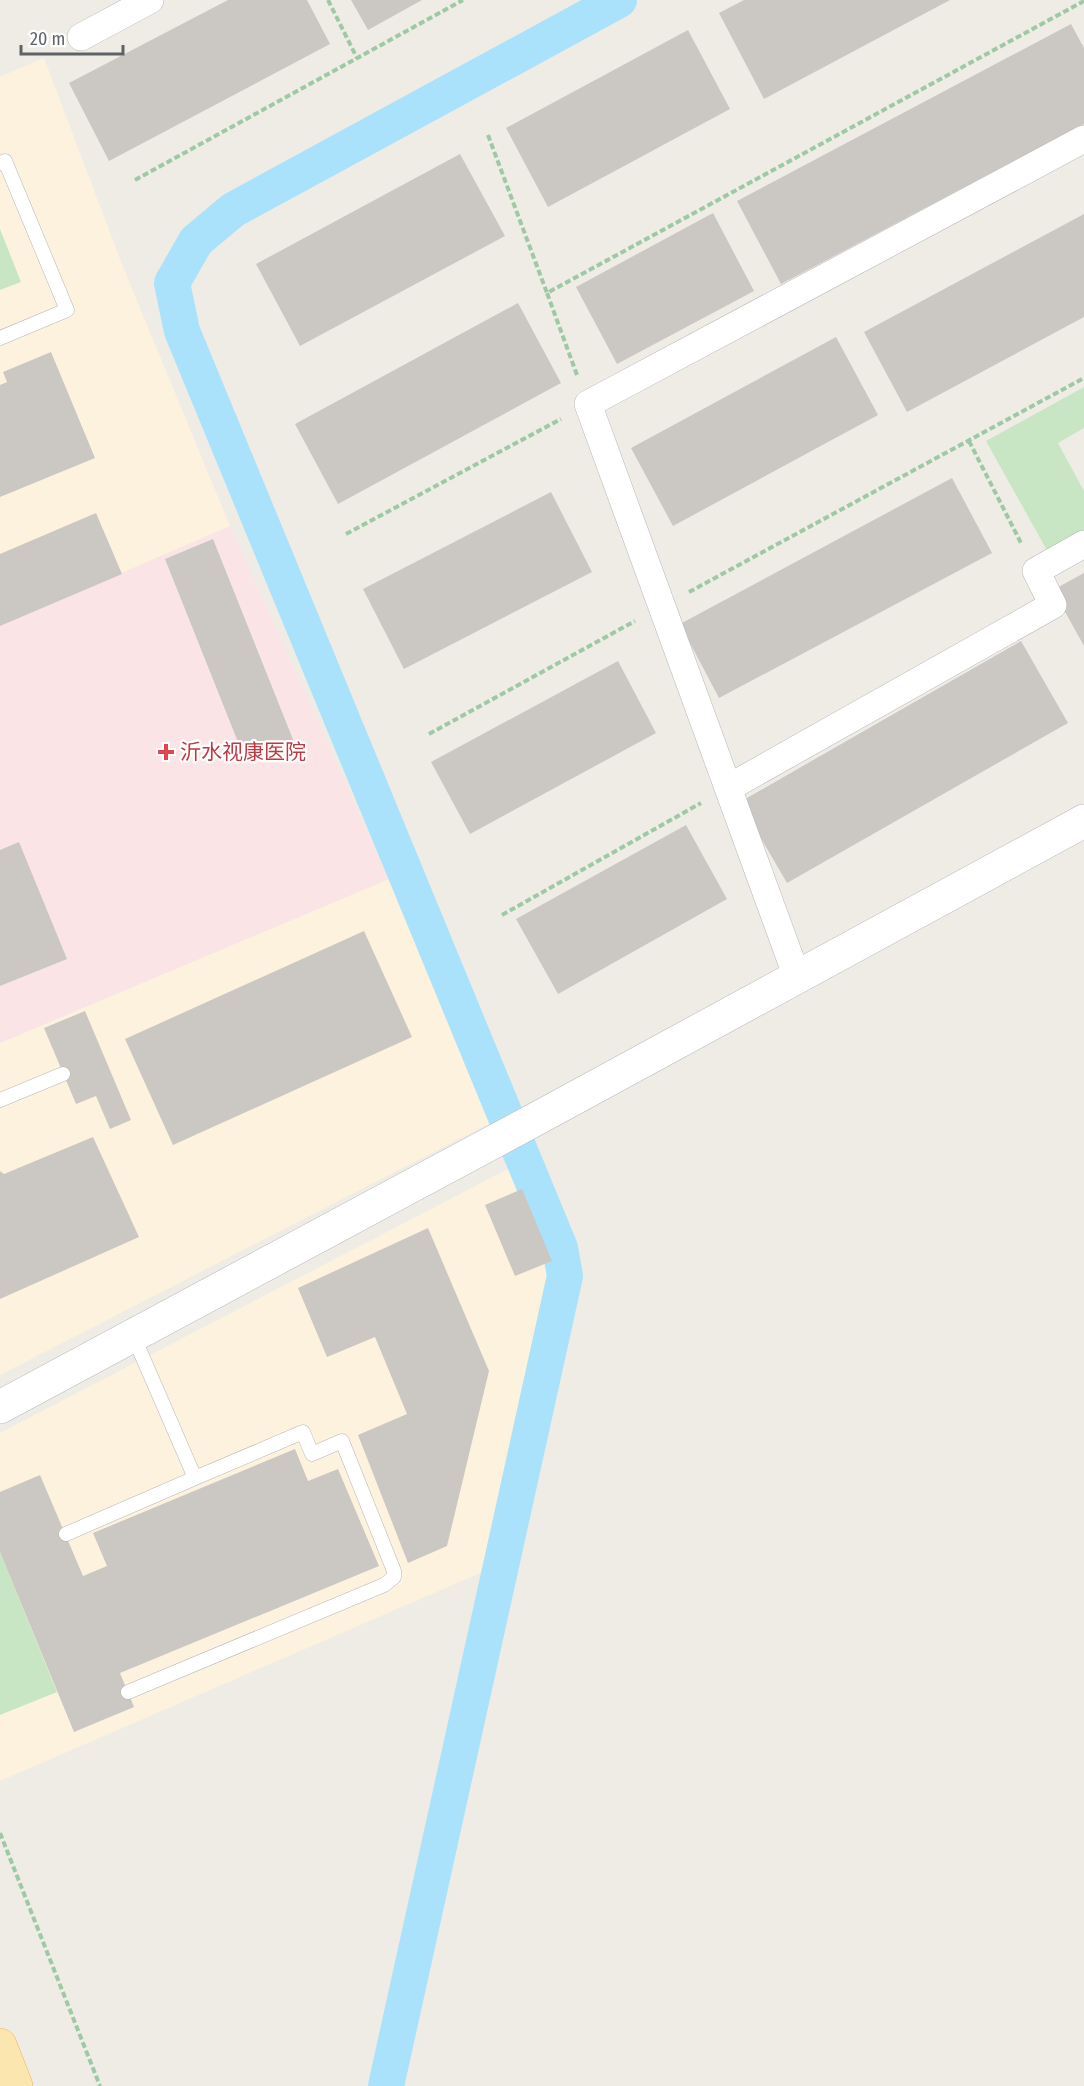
<svg xmlns="http://www.w3.org/2000/svg" width="1084" height="2086" viewBox="0 0 1084 2086" font-family="'Fira Sans Condensed','Noto Sans SC',sans-serif">
<style>
.commercial{fill:#fdf2de}
.medical{fill:#fbe4e5}
.green{fill:#c8e6c4}
.lines{fill:none;stroke-linecap:round;stroke-linejoin:round}
.canal{stroke:#abe2fb;stroke-width:36}
.building{fill:#cbc7c3}
.service-casing{stroke:#b4b7ba;stroke-width:15}
.minor-casing{stroke:#b4b7ba;stroke-width:28}
.tertiary-casing{stroke:#b4b7ba;stroke-width:34}
.primary-casing{stroke:#ecb563;stroke-width:34}
.path{stroke:#9fc9a5;stroke-width:4;stroke-dasharray:6 3;stroke-linecap:butt}
.service{stroke:#fff;stroke-width:14}
.minor{stroke:#fff;stroke-width:27}
.tertiary{stroke:#fff;stroke-width:33}
.primary{stroke:#fce6af;stroke-width:33}
.health-dot{fill:#e0444e;stroke:#fff;stroke-width:2}
.labels{text-anchor:middle;dominant-baseline:central;stroke-width:4.5;stroke-linejoin:round;paint-order:stroke}
.health-label{font-size:21px;fill:#be3a42;stroke:#fff;text-anchor:start}
</style>
<rect width="100%" height="100%" fill="#efece6"/>
<!-- commercial -->
<path class="commercial" d="M 44,58 L 123,267 L 230,526 L 0,626 L 0,77 Z
M 389,879 L 492,1122 L 0,1375 L 0,1043 Z
M 512,1167 L 555,1267 L 487,1570 L 0,1781 L 0,1433 Z"/>
<!-- medical -->
<path class="medical" d="M 230,526 L 389,879 L 0,1043 L 0,626 Z"/>
<!-- green -->
<path class="green" d="M 0,229 L 21,282 L 0,290 Z
M 1084,387 L 1084,428 L 1058,443 L 1084,491 L 1084,535 L 1049,554 L 986,441 Z
M 0,1552 L 57,1692 L 0,1715 Z"/>
<g class="lines">
<!-- canal -->
<path class="canal" d="M 386,2086 L 565,1276 L 560,1248 L 182,331 L 172,283 L 196,241 L 233,210 L 619,0"/>
</g>
<!-- building -->
<path class="building" d="M 228,0 L 307,0 L 330,44 L 109,161 L 69,83 Z
M 351,0 L 422,0 L 368,30 Z
M 744,0 L 950,0 L 764,99 L 719,13 Z
M 1071,24 L 1084,48 L 1084,124 L 781,284 L 737,201 Z
M 688,30 L 730,109 L 548,207 L 506,128 Z
M 460,154 L 505,236 L 300,346 L 256,264 Z
M 713,213 L 754,291 L 617,364 L 576,287 Z
M 1084,214 L 1084,317 L 907,412 L 864,332 Z
M 518,303 L 561,383 L 338,504 L 295,424 Z
M 836,337 L 878,415 L 673,526 L 631,448 Z
M 51,352 L 95,458 L 0,497 L 0,385 L 7,382 L 3,372 Z
M 952,478 L 992,553 L 719,698 L 680,624 Z
M 551,492 L 592,572 L 404,669 L 363,589 Z
M 96,513 L 122,574 L 0,626 L 0,554 Z
M 213,539 L 294,742 L 246,762 L 165,559 Z
M 1084,573 L 1084,646 L 1053,590 Z
M 1021,641 L 1068,723 L 787,883 L 740,802 Z
M 618,661 L 656,733 L 470,834 L 431,762 Z
M 686,825 L 727,899 L 558,994 L 516,919 Z
M 19,842 L 67,959 L 0,986 L 0,850 Z
M 364,931 L 412,1037 L 173,1145 L 125,1039 Z
M 85,1011 L 131,1120 L 110,1129 L 96,1096 L 76,1104 L 44,1028 Z
M 93,1137 L 139,1237 L 0,1299 L 0,1171 L 4,1174 Z
M 522,1189 L 552,1261 L 515,1276 L 485,1205 Z
M 428,1228 L 489,1371 L 447,1546 L 408,1563 L 358,1435 L 407,1414 L 375,1337 L 327,1357 L 298,1288 Z
M 295,1449 L 308,1481 L 338,1469 L 379,1566 L 120,1673 L 134,1707 L 74,1732 L 0,1552 L 0,1492 L 40,1475 L 83,1576 L 107,1566 L 93,1533 Z"/>
<g class="lines">
<defs>
<path id="service" d="M 0,163 L 5,161 L 67,310 L 0,338
M 0,1100 L 63,1074
M 66,1534 L 195,1478
M 128,1692 L 384,1585 L 394,1577 L 394,1571 L 342,1441 L 312,1454 L 303,1432 L 195,1478 L 133,1335"/>
<path id="minor" d="M 81,37 L 150,0
M 728,788 L 1053,605 L 1036,571 L 1084,544
M 797,977 L 588,404 L 1084,139"/>
<path id="tertiary" d="M 0,1407 L 536,1119 L 1084,821"/>
<path id="primary" d="M 0,2045 L 16,2086"/>
</defs>
<!-- service casing -->
<use href="#service" class="service-casing"/>
<!-- minor casing -->
<use href="#minor" class="minor-casing"/>
<!-- tertiary casing -->
<use href="#tertiary" class="tertiary-casing"/>
<!-- primary casing -->
<use href="#primary" class="primary-casing"/>
<!-- path -->
<path class="path" d="M 328,0 L 357,58
M 488,135 L 547,293
M 135,180 L 463,0
M 577,375 L 547,293 L 1084,1
M 969,441 L 1021,543
M 346,534 L 561,419
M 689,592 L 1084,378
M 429,734 L 635,621
M 502,915 L 701,803
M 0,1833 L 100,2086"/>
<!-- service -->
<use href="#service" class="service"/>
<!-- minor -->
<use href="#minor" class="minor"/>
<!-- tertiary -->
<use href="#tertiary" class="tertiary"/>
<!-- primary -->
<use href="#primary" class="primary"/>
</g>
<!-- markers -->
<path class="health-dot" d="M163 743h6v6h6v6h-6v6h-6v-6h-6v-6h6z"/>
<g class="labels">
<!-- health labels -->
<g class="health-label">
<text x="180" y="752">沂水视康医院</text>
</g>
</g>
<!-- scale -->
<path d="M21 45v9h102v-9" fill="none" stroke="#5e6366" stroke-width="3"/>
<text x="30" y="45" font-size="18" fill="#5e6366" stroke="#ffffff" stroke-width="4.5" paint-order="stroke">20 m</text>
</svg>
